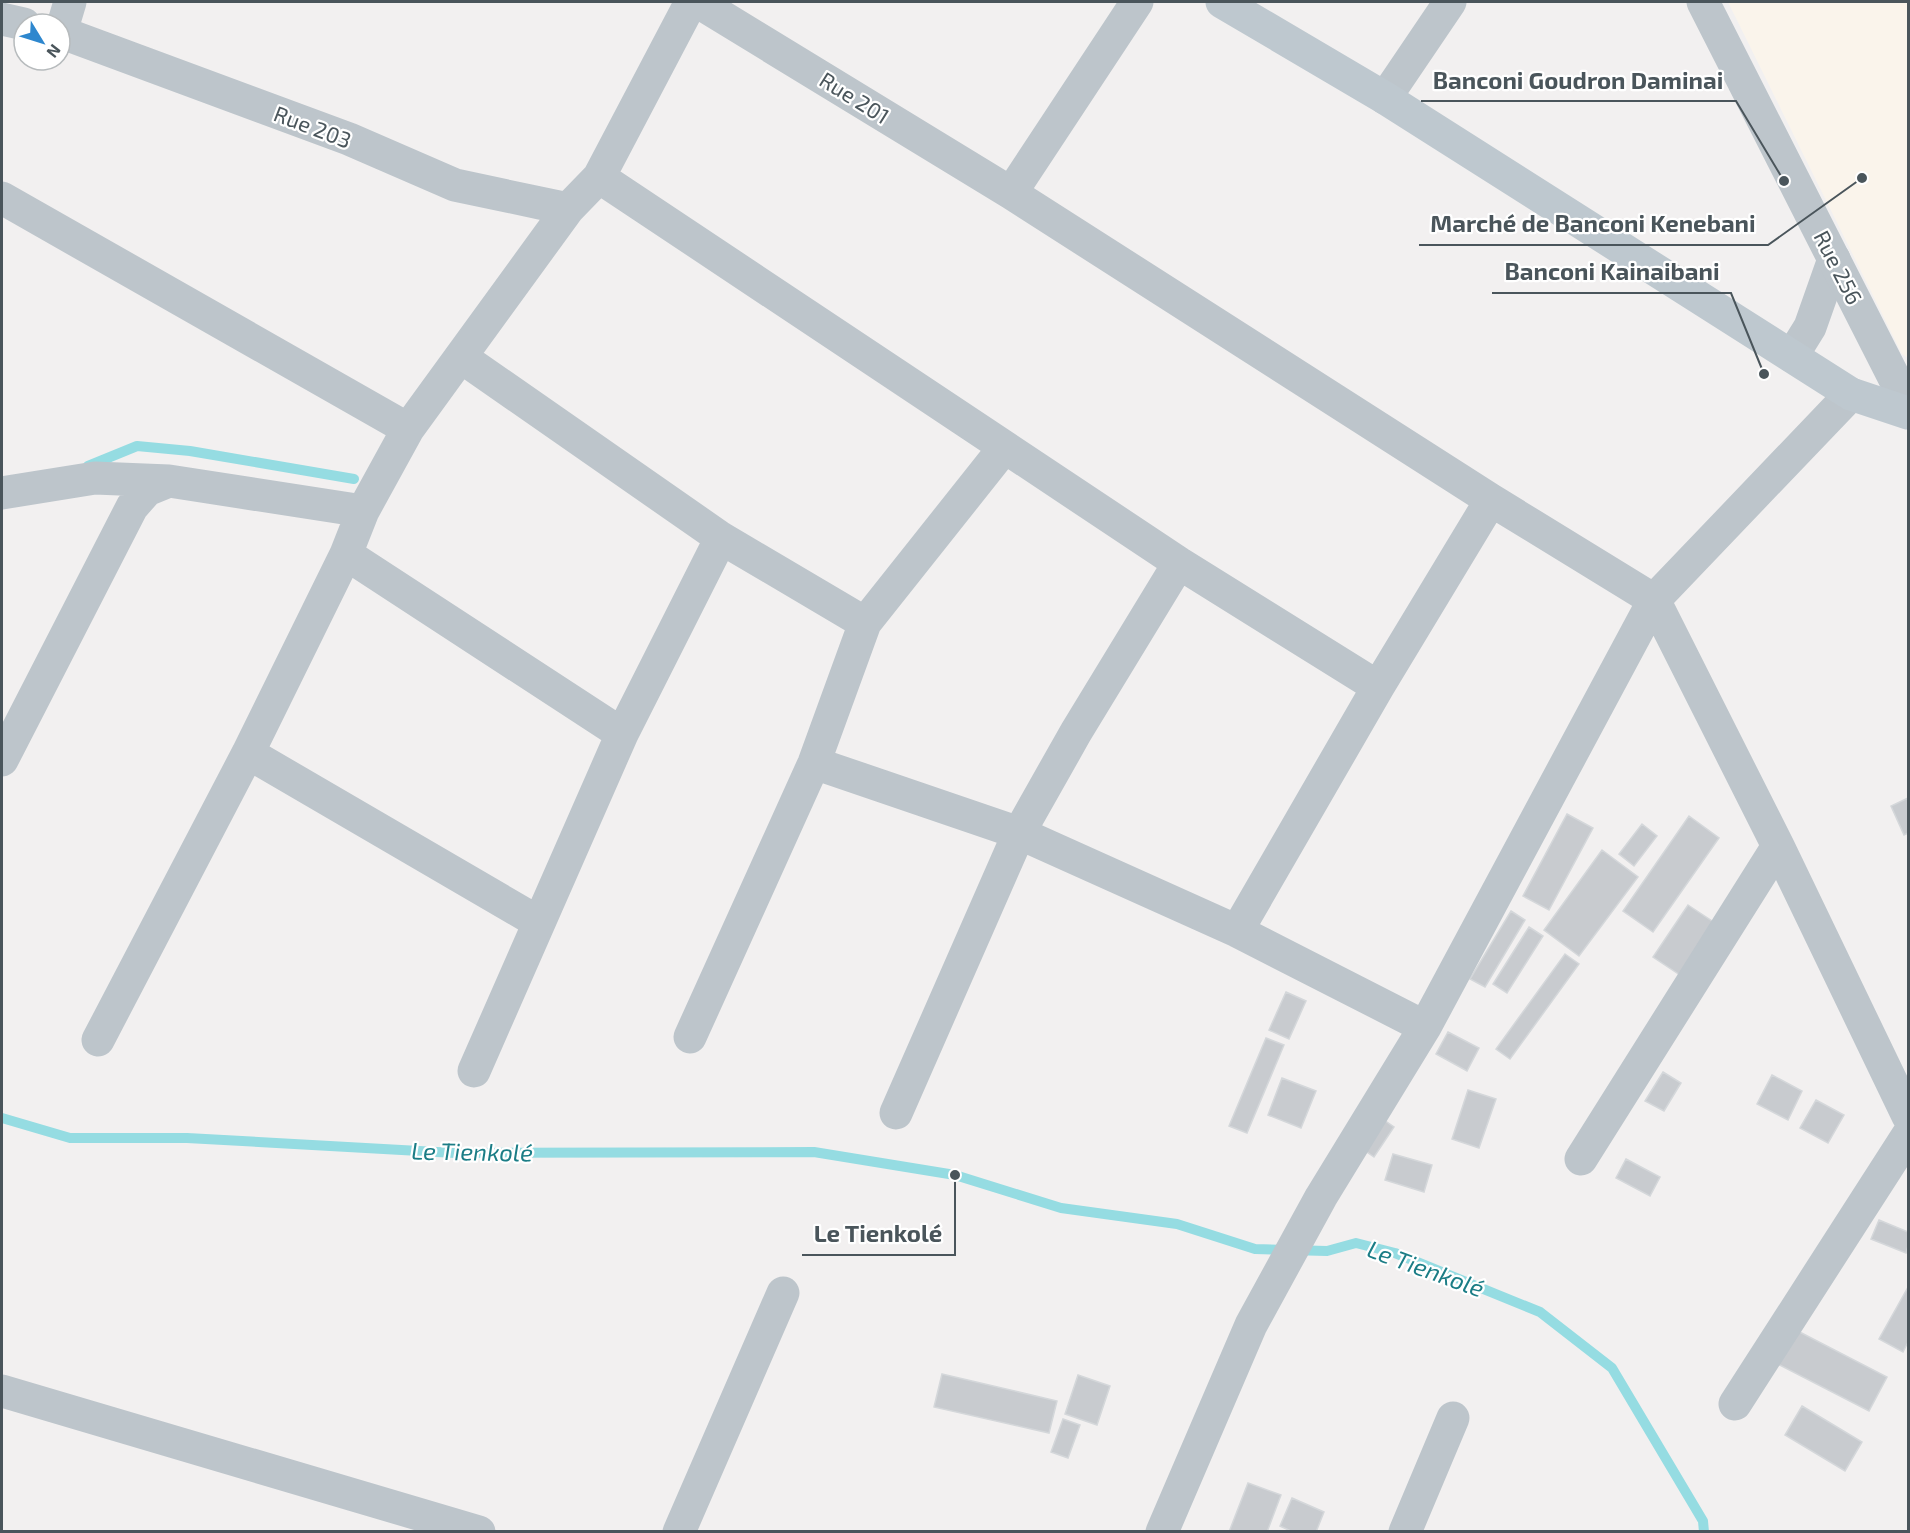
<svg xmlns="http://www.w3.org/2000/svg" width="1910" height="1533" viewBox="0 0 1910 1533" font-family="'Exo 2',sans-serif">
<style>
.commercial{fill:#faf4eb}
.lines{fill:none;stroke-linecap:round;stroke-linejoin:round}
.stream{stroke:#95dce2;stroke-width:10}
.building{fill:#c8cbcf;stroke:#d4d7da;stroke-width:1.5}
.minor{stroke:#bdc5cb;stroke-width:33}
.tertiary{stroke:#bdc5cb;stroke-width:33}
.secondary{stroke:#bec8cf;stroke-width:33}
.labels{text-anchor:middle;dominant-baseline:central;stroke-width:4.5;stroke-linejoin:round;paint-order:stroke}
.street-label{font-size:22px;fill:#4a555b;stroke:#fff}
.water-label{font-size:24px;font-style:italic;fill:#1b7d86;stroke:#fff}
.leader{fill:none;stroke:#4a555b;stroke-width:2}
.callout-dot{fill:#4a555b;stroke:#fff;stroke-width:2}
.callout-label{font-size:24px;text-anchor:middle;font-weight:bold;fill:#4a555b;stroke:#fff;stroke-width:4.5;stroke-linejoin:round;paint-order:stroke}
</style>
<rect width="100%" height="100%" fill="#f2f0f0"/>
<!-- commercial -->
<path class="commercial" d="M 1728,2 L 1908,2 L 1908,358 L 1902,354 Z"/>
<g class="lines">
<!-- stream -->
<path class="stream" d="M 88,466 L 137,446 L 190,451 L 354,479
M 2,1118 L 70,1138 L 187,1138 L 455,1153 L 814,1152 L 955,1175 L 1061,1208 L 1177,1224 L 1255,1249 L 1327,1251 L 1356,1243 L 1395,1253 L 1540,1312 L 1612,1368 L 1703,1521 L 1704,1532"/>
</g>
<!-- building -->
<path class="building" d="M 1908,798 L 1908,833 L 1904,835 L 1891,806 Z
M 1567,814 L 1593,828 L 1549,910 L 1523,896 Z
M 1689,816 L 1719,838 L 1653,932 L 1623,911 Z
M 1642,824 L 1657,836 L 1634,866 L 1619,854 Z
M 1602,850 L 1638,877 L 1579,956 L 1544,930 Z
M 1688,905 L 1715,923 L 1680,975 L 1653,957 Z
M 1511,911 L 1525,920 L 1485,987 L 1470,979 Z
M 1529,927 L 1543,936 L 1507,993 L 1493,984 Z
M 1565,954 L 1579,964 L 1510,1059 L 1496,1049 Z
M 1286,992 L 1306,1001 L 1289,1039 L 1269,1030 Z
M 1448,1032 L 1479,1048 L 1467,1071 L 1436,1054 Z
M 1266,1038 L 1284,1045 L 1247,1133 L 1229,1126 Z
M 1663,1072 L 1681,1083 L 1664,1111 L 1645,1101 Z
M 1772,1075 L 1802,1091 L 1788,1120 L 1757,1104 Z
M 1282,1078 L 1316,1091 L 1301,1128 L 1268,1115 Z
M 1468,1090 L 1496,1099 L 1479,1148 L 1452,1139 Z
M 1816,1100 L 1844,1115 L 1828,1143 L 1800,1128 Z
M 1384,1120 L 1394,1127 L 1374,1157 L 1364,1150 Z
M 1393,1154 L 1432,1165 L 1424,1192 L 1385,1180 Z
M 1626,1159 L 1660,1177 L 1650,1196 L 1616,1178 Z
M 1879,1220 L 1908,1232 L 1908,1246 L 1906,1253 L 1871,1239 Z
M 1907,1289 L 1908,1290 L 1908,1342 L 1903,1352 L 1879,1339 Z
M 1788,1326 L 1887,1377 L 1869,1411 L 1770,1360 Z
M 942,1374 L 1057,1401 L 1049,1433 L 934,1407 Z
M 1078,1375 L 1110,1386 L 1097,1425 L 1065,1414 Z
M 1802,1406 L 1862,1442 L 1845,1471 L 1785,1435 Z
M 1063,1419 L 1080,1425 L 1068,1458 L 1051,1452 Z
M 1248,1483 L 1281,1495 L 1267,1532 L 1229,1532 Z
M 1292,1498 L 1324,1512 L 1316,1532 L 1293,1532 L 1280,1526 Z"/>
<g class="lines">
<!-- minor -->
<path class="minor" d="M 698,2 L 1011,193 L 1491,500 L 1654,600 L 1778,846 L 1908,1116
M 2,19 L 24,24
M 60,32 L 349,139 L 455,185 L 568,209
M 61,32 L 70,2
M 1385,98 L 1450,2
M 599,177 L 1179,563 L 1378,687
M 1011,193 L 1137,2
M 2,198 L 408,429
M 1792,356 L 1810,327 L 1834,259
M 461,357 L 721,538 L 865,623
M 2,493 L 95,478 L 169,481
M 346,554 L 622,734
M 248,753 L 538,922
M 2,760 L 132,507 L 147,490 L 169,481 L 363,511
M 814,763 L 1019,833 L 1237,931 L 1425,1027
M 1237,931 L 1378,687 L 1491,500
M 690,1037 L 814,763 L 865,623 L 1004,448
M 98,1040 L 248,753 L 346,554 L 363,511 L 408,429 L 568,209 L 599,177 L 691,2
M 474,1071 L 622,734 L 721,538
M 896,1113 L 1019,833 L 1076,732 L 1179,563
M 1581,1159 L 1778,846
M 2,1391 L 479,1532
M 1735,1404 L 1908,1135
M 679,1532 L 783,1293
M 1162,1532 L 1251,1325 L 1321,1197 L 1425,1027 L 1654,600 L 1851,394
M 1405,1532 L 1453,1418"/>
<!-- tertiary -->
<path class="tertiary" d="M 1703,2 L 1908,405"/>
<!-- secondary -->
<path class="secondary" d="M 1222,2 L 1385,98 L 1851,394 L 1908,413"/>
</g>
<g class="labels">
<!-- street labels -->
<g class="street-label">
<text transform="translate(855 97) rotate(32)">Rue 201</text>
<text transform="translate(313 126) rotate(21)">Rue 203</text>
<text transform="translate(1839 267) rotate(63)">Rue 256</text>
</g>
<!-- water labels -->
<g class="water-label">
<text transform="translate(472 1151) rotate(1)">Le Tienkolé</text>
<text transform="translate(1426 1268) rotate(20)">Le Tienkolé</text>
</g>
</g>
<!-- callouts -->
<path class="leader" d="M1784 181L1736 101H1421M1862 178L1768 245H1419M1764 374L1731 293H1492M955 1175L955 1255H802"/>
<g class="callout-dot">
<circle cx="1784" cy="181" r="6"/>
<circle cx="1862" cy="178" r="6"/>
<circle cx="1764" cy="374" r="6"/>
<circle cx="955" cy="1175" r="6"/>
</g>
<g class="callout-label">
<text x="1578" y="89">Banconi Goudron Daminai</text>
<text x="1593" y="232">Marché de Banconi Kenebani</text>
<text x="1612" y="280">Banconi Kainaibani</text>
<text x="878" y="1242">Le Tienkolé</text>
</g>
<!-- border -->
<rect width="1910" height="1533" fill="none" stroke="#4a555b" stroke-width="6"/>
<!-- north arrow -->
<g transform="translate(42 42) rotate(128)"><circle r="28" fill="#ffffff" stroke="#b7bbbd" stroke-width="1.5"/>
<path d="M0-4.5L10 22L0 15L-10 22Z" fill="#2e87ce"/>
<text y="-9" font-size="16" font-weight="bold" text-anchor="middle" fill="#4a555b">N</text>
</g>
</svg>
